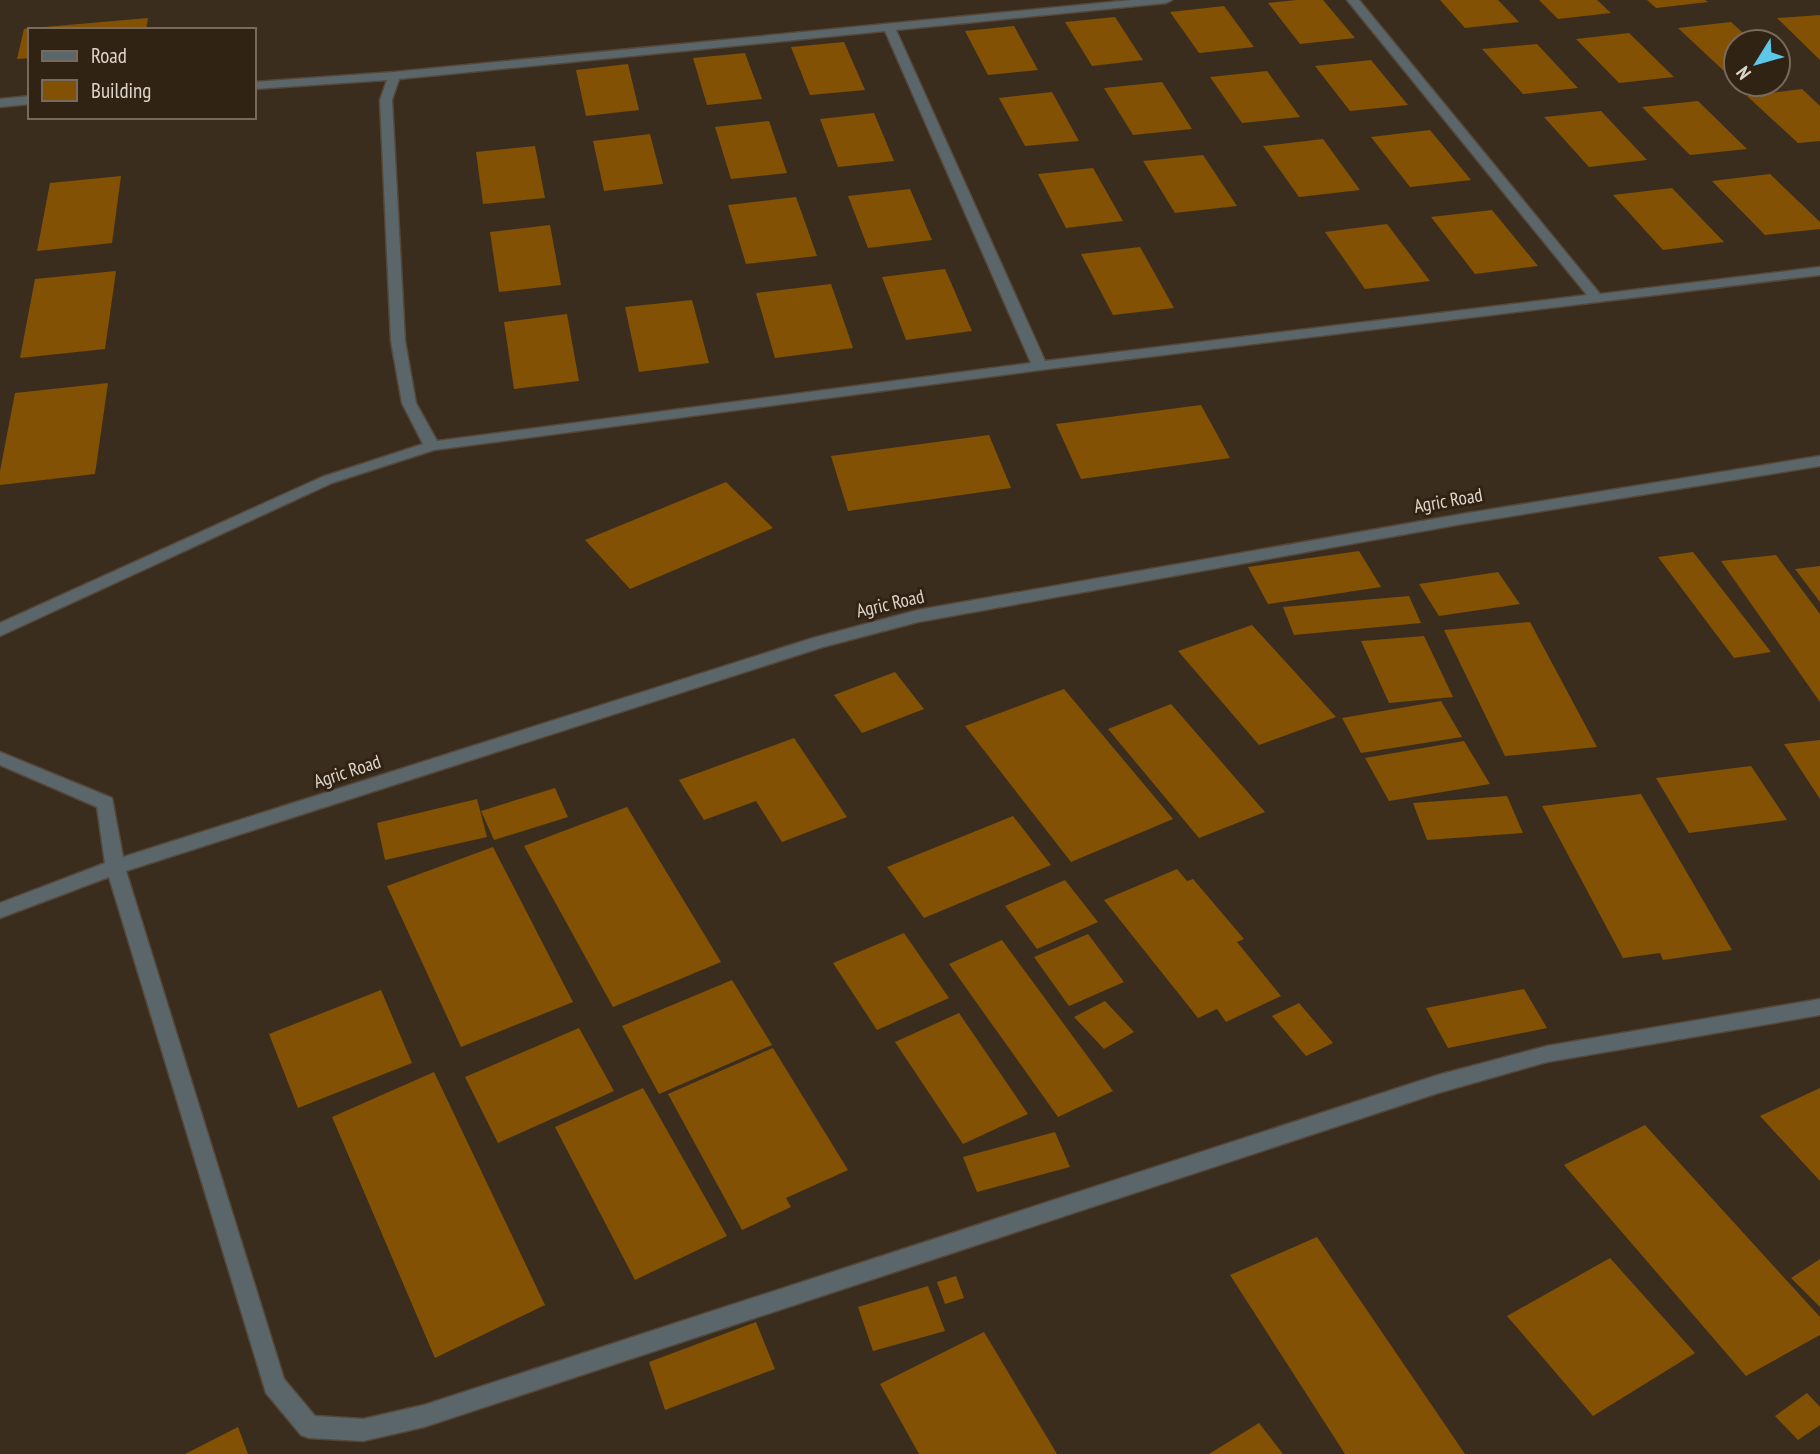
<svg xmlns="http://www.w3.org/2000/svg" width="1820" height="1454" viewBox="0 0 1820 1454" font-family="'PT Sans Narrow',sans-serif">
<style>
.building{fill:#825104}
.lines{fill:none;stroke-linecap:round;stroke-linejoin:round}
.minor-casing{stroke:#55483a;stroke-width:3}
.minor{fill:#5b666a;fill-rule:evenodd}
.labels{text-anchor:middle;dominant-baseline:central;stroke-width:6;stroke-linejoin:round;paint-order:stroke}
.street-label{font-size:19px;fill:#ded5cb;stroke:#312314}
</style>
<rect width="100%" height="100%" fill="#3b2d1e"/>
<!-- building -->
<path class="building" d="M 1296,0 L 1323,0 L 1355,38 L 1300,44 L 1268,3 Z
M 1440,0 L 1498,0 L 1519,22 L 1465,28 Z
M 1539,0 L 1597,0 L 1611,13 L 1558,19 Z
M 1647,0 L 1705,0 L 1708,2 L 1656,8 Z
M 1224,6 L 1254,47 L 1199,53 L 1170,12 Z
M 1820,15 L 1820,60 L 1777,18 Z
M 1115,17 L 1143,60 L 1092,66 L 1065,22 Z
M 148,18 L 146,30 L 33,30 L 33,28 Z
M 1731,22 L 1753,42 L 1736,42 L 1736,69 L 1724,71 L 1678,28 Z
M 1014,26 L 1038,70 L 988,75 L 965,31 Z
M 30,28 L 30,58 L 17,59 L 24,29 Z
M 1629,33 L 1674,77 L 1619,83 L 1576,39 Z
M 844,42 L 865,90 L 810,95 L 791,47 Z
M 1537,44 L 1578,88 L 1523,94 L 1482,49 Z
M 745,53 L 762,99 L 707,105 L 693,58 Z
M 1371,60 L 1408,105 L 1350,111 L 1315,66 Z
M 628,64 L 639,110 L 586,116 L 576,70 Z
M 1267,71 L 1300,117 L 1242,123 L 1210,77 Z
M 1162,82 L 1192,129 L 1133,135 L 1104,88 Z
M 1802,89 L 1820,106 L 1820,141 L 1798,143 L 1747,96 Z
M 1052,92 L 1079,141 L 1025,146 L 999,98 Z
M 1698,101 L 1747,149 L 1690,155 L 1642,107 Z
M 1601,111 L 1647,160 L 1589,167 L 1544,117 Z
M 874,113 L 894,161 L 838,167 L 820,119 Z
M 769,121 L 787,173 L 731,179 L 715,127 Z
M 1430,130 L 1471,180 L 1410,187 L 1371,137 Z
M 650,134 L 663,184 L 604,191 L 593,141 Z
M 1323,139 L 1360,190 L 1299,197 L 1263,146 Z
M 535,146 L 545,198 L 483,204 L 476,152 Z
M 1203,155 L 1237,206 L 1175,213 L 1143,161 Z
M 1093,168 L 1123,221 L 1066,228 L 1038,174 Z
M 1770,174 L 1820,222 L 1820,229 L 1765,235 L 1712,181 Z
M 121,176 L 112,243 L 37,251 L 50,183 Z
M 1672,188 L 1724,242 L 1663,250 L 1613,195 Z
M 910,189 L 932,240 L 868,248 L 848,196 Z
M 796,197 L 817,256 L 746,264 L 728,205 Z
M 1492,210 L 1538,266 L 1475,274 L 1431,217 Z
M 1387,224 L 1430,281 L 1365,289 L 1325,232 Z
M 550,225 L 561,285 L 499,292 L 490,232 Z
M 1140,247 L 1174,308 L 1113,315 L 1081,254 Z
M 945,269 L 972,331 L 906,340 L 882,277 Z
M 116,271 L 105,349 L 20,358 L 35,279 Z
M 831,284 L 853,348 L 775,358 L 756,293 Z
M 692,300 L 709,363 L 639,372 L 625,307 Z
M 567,314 L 579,381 L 514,389 L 504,322 Z
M 108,383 L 95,474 L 0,485 L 0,471 L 15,393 Z
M 1201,405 L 1230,458 L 1081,479 L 1056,424 Z
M 989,435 L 1011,488 L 848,511 L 831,456 Z
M 726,482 L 773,528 L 630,589 L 585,540 Z
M 1359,551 L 1381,587 L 1268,604 L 1248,567 Z
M 1693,552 L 1771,652 L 1734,658 L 1658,557 Z
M 1776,555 L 1820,614 L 1820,702 L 1721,561 Z
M 1820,566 L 1820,602 L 1795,569 Z
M 1498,572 L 1520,604 L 1439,616 L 1419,584 Z
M 1409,596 L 1421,623 L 1294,635 L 1283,607 Z
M 1530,622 L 1597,747 L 1505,756 L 1444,630 Z
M 1252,625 L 1336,717 L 1259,745 L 1178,651 Z
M 1424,636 L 1453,697 L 1389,703 L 1361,641 Z
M 895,672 L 924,709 L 862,733 L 834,695 Z
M 1064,689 L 1173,819 L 1071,862 L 965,726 Z
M 1441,701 L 1462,737 L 1361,753 L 1342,718 Z
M 1171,704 L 1265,812 L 1199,838 L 1108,729 Z
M 794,738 L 847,817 L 782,842 L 756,801 L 704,820 L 679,780 Z
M 1820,740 L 1820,799 L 1784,744 Z
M 1464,741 L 1490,784 L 1389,801 L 1365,758 Z
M 1751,766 L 1787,820 L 1689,833 L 1656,778 Z
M 555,788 L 568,817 L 494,840 L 481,811 Z
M 1641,794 L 1732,950 L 1663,960 L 1660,953 L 1623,958 L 1542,806 Z
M 1507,796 L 1523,833 L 1427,840 L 1413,803 Z
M 477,799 L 487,837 L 385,860 L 377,823 Z
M 627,807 L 721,962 L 613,1007 L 524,846 Z
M 1013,816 L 1051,865 L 924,918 L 887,867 Z
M 493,847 L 573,1002 L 461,1047 L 387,886 Z
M 1177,869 L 1187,881 L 1193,879 L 1244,939 L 1237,942 L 1281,996 L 1226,1022 L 1217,1009 L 1198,1018 L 1104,900 Z
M 1065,880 L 1098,922 L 1037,949 L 1005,906 Z
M 904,933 L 949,998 L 877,1030 L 833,963 Z
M 1088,934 L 1124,982 L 1069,1006 L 1034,957 Z
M 1002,940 L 1113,1091 L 1058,1117 L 949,964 Z
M 732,980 L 772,1045 L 659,1094 L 622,1026 Z
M 1524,989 L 1547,1028 L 1448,1048 L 1426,1008 Z
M 381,990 L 412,1063 L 298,1108 L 269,1034 Z
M 1105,1001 L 1134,1032 L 1104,1049 L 1074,1017 Z
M 1299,1003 L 1333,1043 L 1306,1056 L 1272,1016 Z
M 959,1013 L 1028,1114 L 963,1144 L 895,1042 Z
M 579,1028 L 614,1091 L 498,1143 L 465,1077 Z
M 773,1048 L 848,1170 L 786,1198 L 791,1207 L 742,1230 L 668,1094 Z
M 434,1072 L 545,1305 L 435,1358 L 332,1117 Z
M 643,1088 L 727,1236 L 635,1280 L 555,1127 Z
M 1820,1088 L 1820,1181 L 1760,1116 Z
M 1645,1125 L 1820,1317 L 1820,1335 L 1746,1376 L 1564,1165 Z
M 1055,1132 L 1070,1167 L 977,1192 L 963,1157 Z
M 1317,1237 L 1465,1454 L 1345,1454 L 1230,1275 Z
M 1610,1258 L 1695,1353 L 1593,1416 L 1507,1316 Z
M 1820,1259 L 1820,1307 L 1791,1278 Z
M 956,1276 L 964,1298 L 945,1304 L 937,1282 Z
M 928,1286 L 945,1331 L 873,1351 L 858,1307 Z
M 756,1322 L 775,1369 L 665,1410 L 649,1362 Z
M 984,1332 L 1057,1454 L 919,1454 L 880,1384 Z
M 1807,1393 L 1820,1407 L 1820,1425 L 1798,1440 L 1775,1416 Z
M 1259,1423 L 1283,1454 L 1209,1454 Z
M 238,1427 L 248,1454 L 185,1454 Z"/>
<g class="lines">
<defs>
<path id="minor" d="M 1132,0 L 1172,0 L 1166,3 L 896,30 L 1045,361 L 1587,295 L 1347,0 L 1359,0 L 1600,294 L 1820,267 L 1820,275 L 1040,370 L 434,450 L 332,483 L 0,636 L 0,623 L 322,477 L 423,444 L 402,403 L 391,341 L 380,100 L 387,80 L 254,89 L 254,82 L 394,72 ZM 885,31 L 1031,363 L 437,441 L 416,403 L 405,341 L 392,100 L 399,79 Z
M 30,96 L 30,104 L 0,107 L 0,99 Z
M 1820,456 L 1820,466 L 1462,524 L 918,622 L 823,647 L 126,871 L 284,1379 L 315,1416 L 363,1419 L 424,1405 L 1438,1075 L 1547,1046 L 1820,999 L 1820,1015 L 1547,1062 L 1438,1093 L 424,1427 L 363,1441 L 309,1438 L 301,1435 L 266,1393 L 109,877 L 0,918 L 0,903 L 105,863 L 97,807 L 0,765 L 0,752 L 112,798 L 123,857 L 813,638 L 918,610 L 1462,514 Z"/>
</defs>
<!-- minor casing -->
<use href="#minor" class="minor-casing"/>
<!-- minor -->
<use href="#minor" class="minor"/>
</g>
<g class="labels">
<!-- street labels -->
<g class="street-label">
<text transform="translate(1448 500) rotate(-10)">Agric Road</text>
<text transform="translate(890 603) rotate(-13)">Agric Road</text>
<text transform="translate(347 771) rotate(-18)">Agric Road</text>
</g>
</g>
<!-- legend -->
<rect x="28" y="28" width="228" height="91" fill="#312314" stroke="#766a5d" stroke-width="2"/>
<rect x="42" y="51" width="35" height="10" fill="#5b666a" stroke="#766a5d" stroke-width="2"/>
<text x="91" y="63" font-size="21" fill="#ded5cb">Road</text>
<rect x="42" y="80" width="35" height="21" fill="#825104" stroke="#766a5d" stroke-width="2"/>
<text x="91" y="98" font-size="21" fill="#ded5cb">Building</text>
<!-- north arrow -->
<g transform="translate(1757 63) rotate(233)"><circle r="33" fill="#312314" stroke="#766a5d" stroke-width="2"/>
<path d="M0-5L12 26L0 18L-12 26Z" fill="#5cc7e7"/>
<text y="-10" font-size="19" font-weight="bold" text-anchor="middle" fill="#ded5cb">N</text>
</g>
</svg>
